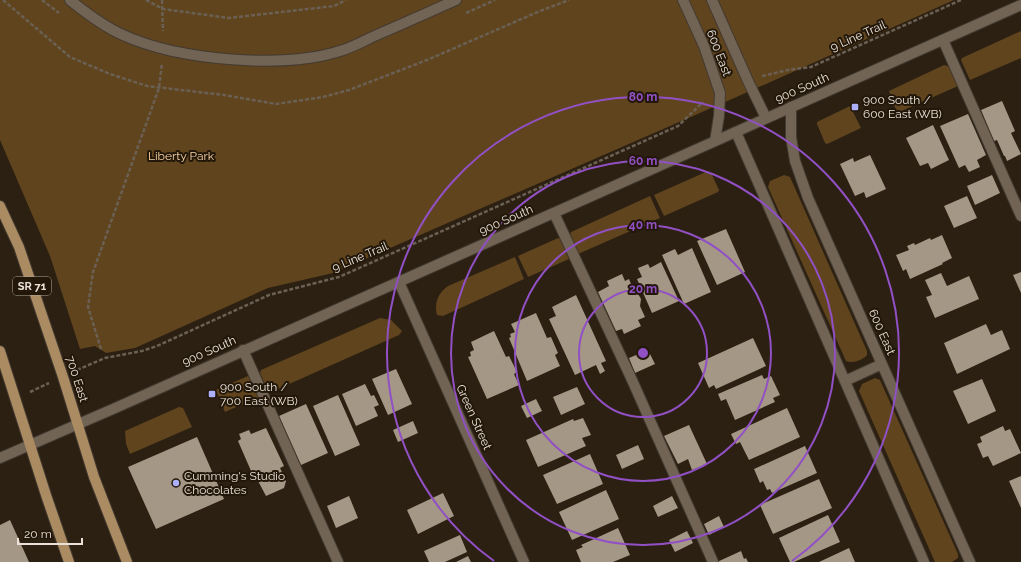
<svg xmlns="http://www.w3.org/2000/svg" width="1021" height="562" viewBox="0 0 1021 562" font-family="Raleway,sans-serif">
<style>
.green{fill:#60441e}
.building{fill:#a59786}
.lines{fill:none;stroke-linecap:round;stroke-linejoin:round}
.service-casing{stroke:#433a31;stroke-width:12}
.minor-casing{stroke:#433a31;stroke-width:12}
.tertiary-casing{stroke:#433a31;stroke-width:12}
.primary-casing{stroke:#433a31;stroke-width:12}
.path{stroke:#6a6053;stroke-width:2.5;stroke-dasharray:4 2;stroke-linecap:butt}
.service{stroke:#716454;stroke-width:10}
.minor{stroke:#716454;stroke-width:10}
.tertiary{stroke:#716454;stroke-width:10}
.primary{stroke:#ab8b62;stroke-width:10}
.ring{fill:none;stroke:#9150c4;stroke-width:2}
.poi-dot{fill:#adaffb;stroke:#221709;stroke-width:1.5}
.labels{text-anchor:middle;dominant-baseline:central;stroke-width:4;stroke-linejoin:round;paint-order:stroke}
.shield{fill:#221709;stroke:#aea59b;stroke-width:1}
.shield-label{font-size:11px;font-weight:bold;fill:#eae2d9}
.street-label{font-size:12px;fill:#eae2d9;stroke:#221709}
.poi-label{font-size:12px;fill:#eae2d9;stroke:#221709;text-anchor:start}
.park-label{font-size:12px;fill:#f8d3a5;stroke:#221709}
.centre{fill:#9150c4;stroke:#221709;stroke-width:2}
.ring-label{font-size:12px;text-anchor:middle;font-weight:bold;fill:#9150c4;stroke:#221709;stroke-width:4;stroke-linejoin:round;paint-order:stroke}
</style>
<rect width="100%" height="100%" fill="#2b2012"/>
<!-- green -->
<path class="green" d="M 0,0 L 954,0 L 741,95 L 333,273 L 268,288 L 135,348 L 106,353 L 95,346 L 80,349 L 50,256 L 0,140 Z
M 1021,31 L 1021,58 L 970,80 L 961,60 L 962,58 Z
M 944,65 L 950,67 L 958,86 L 897,113 L 889,91 Z
M 850,106 L 861,128 L 827,144 L 825,143 L 817,124 L 817,122 Z
M 708,171 L 712,175 L 719,190 L 718,192 L 664,216 L 654,195 Z
M 784,175 L 790,177 L 867,351 L 867,355 C 863,360 852,364 846,361 L 768,187 L 770,181 Z
M 650,196 L 660,218 L 578,254 L 570,235 L 571,232 Z
M 558,238 L 560,239 L 569,259 L 528,277 L 518,256 Z
M 515,257 L 524,279 L 443,316 L 437,315 C 434,303 438,293 448,286 Z
M 380,318 L 391,320 L 402,331 L 399,335 L 269,393 L 260,373 L 261,370 Z
M 248,376 L 250,378 L 259,397 L 225,412 L 216,390 Z
M 875,378 L 880,380 L 958,554 L 958,558 L 952,562 L 935,562 L 859,391 L 862,384 Z
M 179,407 L 183,408 L 192,427 L 130,454 L 126,444 L 125,431 Z"/>
<!-- building -->
<path class="building" d="M 1002,101 L 1015,131 L 1011,133 L 1021,154 L 1007,161 L 1005,156 L 1004,156 L 997,140 L 994,141 L 981,110 Z
M 968,114 L 986,155 L 977,160 L 980,167 L 969,172 L 965,165 L 959,168 L 940,126 Z
M 933,125 L 949,160 L 931,169 L 928,163 L 920,166 L 906,138 Z
M 870,155 L 886,189 L 866,198 L 864,192 L 855,196 L 840,164 L 853,158 L 854,162 Z
M 992,175 L 1000,193 L 975,205 L 967,186 Z
M 967,196 L 977,218 L 954,228 L 944,206 Z
M 726,229 L 745,272 L 717,285 L 697,241 Z
M 942,235 L 952,258 L 942,263 L 943,264 L 910,279 L 906,269 L 903,271 L 896,255 L 909,250 L 907,246 L 914,243 L 915,245 L 930,238 L 931,240 Z
M 692,248 L 711,292 L 684,304 L 662,255 L 675,249 L 678,255 Z
M 661,262 L 679,301 L 652,313 L 637,279 L 642,277 L 638,268 L 648,264 L 650,268 Z
M 1021,272 L 1021,293 L 1013,275 Z
M 941,273 L 947,286 L 969,276 L 979,299 L 935,318 L 926,297 L 932,295 L 925,280 Z
M 622,274 L 625,281 L 629,279 L 633,289 L 637,292 L 641,299 L 640,306 L 645,317 L 638,320 L 641,326 L 624,334 L 622,329 L 616,331 L 598,292 L 609,286 L 607,281 Z
M 576,295 L 606,361 L 601,363 L 605,371 L 600,374 L 596,365 L 575,375 L 549,319 L 556,316 L 552,307 Z
M 536,313 L 547,338 L 551,337 L 558,353 L 555,355 L 560,366 L 527,381 L 509,338 L 511,337 L 510,334 L 515,332 L 511,324 Z
M 986,324 L 991,335 L 1002,330 L 1010,349 L 957,374 L 944,343 Z
M 494,331 L 506,357 L 509,356 L 517,372 L 514,374 L 519,385 L 487,399 L 468,357 L 471,356 L 470,352 L 474,350 L 471,342 Z
M 753,338 L 766,366 L 716,389 L 714,385 L 709,388 L 698,363 Z
M 648,350 L 655,364 L 635,373 L 629,358 Z
M 396,369 L 412,404 L 388,415 L 372,379 Z
M 762,375 L 764,379 L 771,376 L 780,395 L 773,398 L 775,402 L 735,420 L 726,399 L 721,401 L 718,394 Z
M 982,379 L 996,411 L 968,424 L 953,391 Z
M 365,384 L 371,396 L 374,395 L 379,405 L 374,407 L 378,416 L 356,426 L 342,394 Z
M 577,387 L 585,404 L 561,415 L 553,397 Z
M 338,395 L 360,445 L 335,456 L 313,406 Z
M 536,399 L 542,411 L 527,418 L 521,406 Z
M 306,404 L 328,453 L 301,465 L 279,416 Z
M 787,408 L 800,437 L 749,460 L 740,442 L 736,444 L 731,434 Z
M 583,418 L 591,435 L 582,438 L 586,446 L 538,467 L 526,440 L 573,419 L 574,421 Z
M 413,421 L 418,433 L 398,442 L 393,430 Z
M 689,425 L 707,464 L 692,470 L 688,459 L 678,464 L 664,436 Z
M 1003,426 L 1005,431 L 1010,429 L 1021,453 L 993,466 L 988,456 L 983,458 L 977,444 L 982,442 L 980,437 Z
M 266,428 L 284,466 L 280,468 L 286,481 L 284,488 L 266,496 L 257,479 L 255,480 L 238,441 L 241,439 L 239,434 L 249,430 L 251,434 Z
M 197,437 L 224,499 L 156,529 L 128,467 Z
M 638,445 L 644,459 L 622,469 L 616,455 Z
M 805,446 L 817,473 L 772,493 L 770,489 L 767,490 L 763,481 L 760,483 L 754,469 Z
M 590,454 L 603,484 L 557,504 L 543,475 Z
M 1021,476 L 1021,508 L 1009,481 Z
M 819,479 L 832,508 L 773,534 L 760,505 Z
M 606,490 L 619,519 L 572,540 L 559,512 Z
M 443,493 L 454,516 L 418,534 L 407,510 Z
M 349,496 L 358,518 L 336,528 L 327,506 Z
M 672,496 L 678,508 L 658,517 L 653,506 Z
M 828,515 L 840,542 L 794,562 L 790,562 L 779,538 Z
M 719,516 L 724,527 L 709,535 L 704,524 Z
M 10,520 L 29,562 L 0,562 L 0,525 Z
M 618,528 L 630,555 L 613,562 L 581,562 L 576,550 L 583,547 L 581,545 Z
M 687,531 L 693,543 L 675,552 L 669,540 Z
M 460,535 L 467,552 L 445,562 L 429,562 L 424,551 Z
M 849,548 L 855,562 L 819,562 Z
M 741,551 L 744,559 L 746,558 L 748,562 L 717,562 Z
M 468,556 L 471,562 L 456,562 Z"/>
<g class="lines">
<defs>
<path id="service" d="M 943,40 L 1021,216
M 554,213 L 632,380 L 713,562
M 243,350 L 338,562"/>
<path id="minor" d="M 70,0 C 86,13 103,26 123,35 C 178,60 284,70 343,50 C 355,46 367,39 379,34 C 405,23 431,11 456,0
M 683,0 L 704,46 L 720,93 L 719,116 L 715,141
M 712,0 L 748,81 L 766,118
M 791,107 L 791,137 L 795,161 L 808,198 L 970,562
M 736,132 L 924,562
M 399,282 L 524,562
M 845,381 L 882,364"/>
<path id="tertiary" d="M 0,458 L 113,409 L 1021,5"/>
<path id="primary" d="M 0,206 L 19,247 L 63,377 L 94,477 L 127,562
M 0,351 L 46,495 L 69,562"/>
</defs>
<!-- service casing -->
<use href="#service" class="service-casing"/>
<!-- minor casing -->
<use href="#minor" class="minor-casing"/>
<!-- tertiary casing -->
<use href="#tertiary" class="tertiary-casing"/>
<!-- primary casing -->
<use href="#primary" class="primary-casing"/>
<!-- path -->
<path class="path" d="M 3,0 L 70,57 L 110,74 L 147,86 L 224,95 L 276,104 L 323,97 L 349,90 L 427,60 L 540,11 L 569,0
M 42,0 L 59,13
M 146,0 L 163,9 L 229,18 L 334,6 L 346,0
M 162,0 L 163,31
M 466,13 L 495,0
M 762,76 L 788,70 L 811,67 L 961,0
M 101,349 L 88,307 L 93,272 L 159,88 L 162,63
M 77,370 L 105,358 L 142,351 L 157,346 L 269,295 L 339,277 L 678,126 L 703,102
M 30,392 L 49,383"/>
<!-- service -->
<use href="#service" class="service"/>
<!-- minor -->
<use href="#minor" class="minor"/>
<!-- tertiary -->
<use href="#tertiary" class="tertiary"/>
<!-- primary -->
<use href="#primary" class="primary"/>
</g>
<!-- distance rings -->
<g class="ring">
<circle cx="643" cy="353" r="64"/>
<circle cx="643" cy="353" r="128"/>
<circle cx="643" cy="353" r="192"/>
<path d="M494 561A256 256 0 1 1 792 561"/>
</g>
<!-- markers -->
<g class="poi-dot">
<rect x="851" y="103" width="8" height="8" rx="2"/>
<rect x="208" y="390" width="8" height="8" rx="2"/>
<circle cx="176" cy="483" r="4"/>
</g>
<g class="labels">
<!-- shield labels -->
<rect class="shield" x="13" y="277" width="38" height="18" rx="3"/>
<g class="shield-label">
<text x="32" y="286">SR 71</text>
</g>
<!-- street labels -->
<g class="street-label">
<text transform="translate(858 36) rotate(-24)">9 Line Trail</text>
<text transform="translate(719 53) rotate(69)">600 East</text>
<text transform="translate(802 88) rotate(-24)">900 South</text>
<text transform="translate(506 220) rotate(-24)">900 South</text>
<text transform="translate(360 257) rotate(-23)">9 Line Trail</text>
<text transform="translate(882 332) rotate(66)">600 East</text>
<text transform="translate(209 351) rotate(-24)">900 South</text>
<text transform="translate(77 379) rotate(72)">700 East</text>
<text transform="translate(474 417) rotate(66)">Green Street</text>
</g>
<!-- poi labels -->
<g class="poi-label">
<text x="863" y="100">900 South /<tspan x="863" dy="14">600 East (WB)</tspan></text>
<text x="220" y="387">900 South /<tspan x="220" dy="14">700 East (WB)</tspan></text>
<text x="184" y="476">Cumming's Studio<tspan x="184" dy="14">Chocolates</tspan></text>
</g>
<!-- park labels -->
<g class="park-label">
<text x="181" y="156">Liberty Park</text>
</g>
</g>
<circle cx="643" cy="353" r="6" class="centre"/>
<g class="ring-label">
<text x="643" y="101">80 m</text>
<text x="643" y="165">60 m</text>
<text x="643" y="229">40 m</text>
<text x="643" y="293">20 m</text>
</g>
<!-- scale -->
<path d="M18 538v6h64v-6" fill="none" stroke="#eae2d9" stroke-width="2"/>
<text x="24" y="538" font-size="12" fill="#eae2d9" stroke="#221709" stroke-width="3" paint-order="stroke">20 m</text>
</svg>
